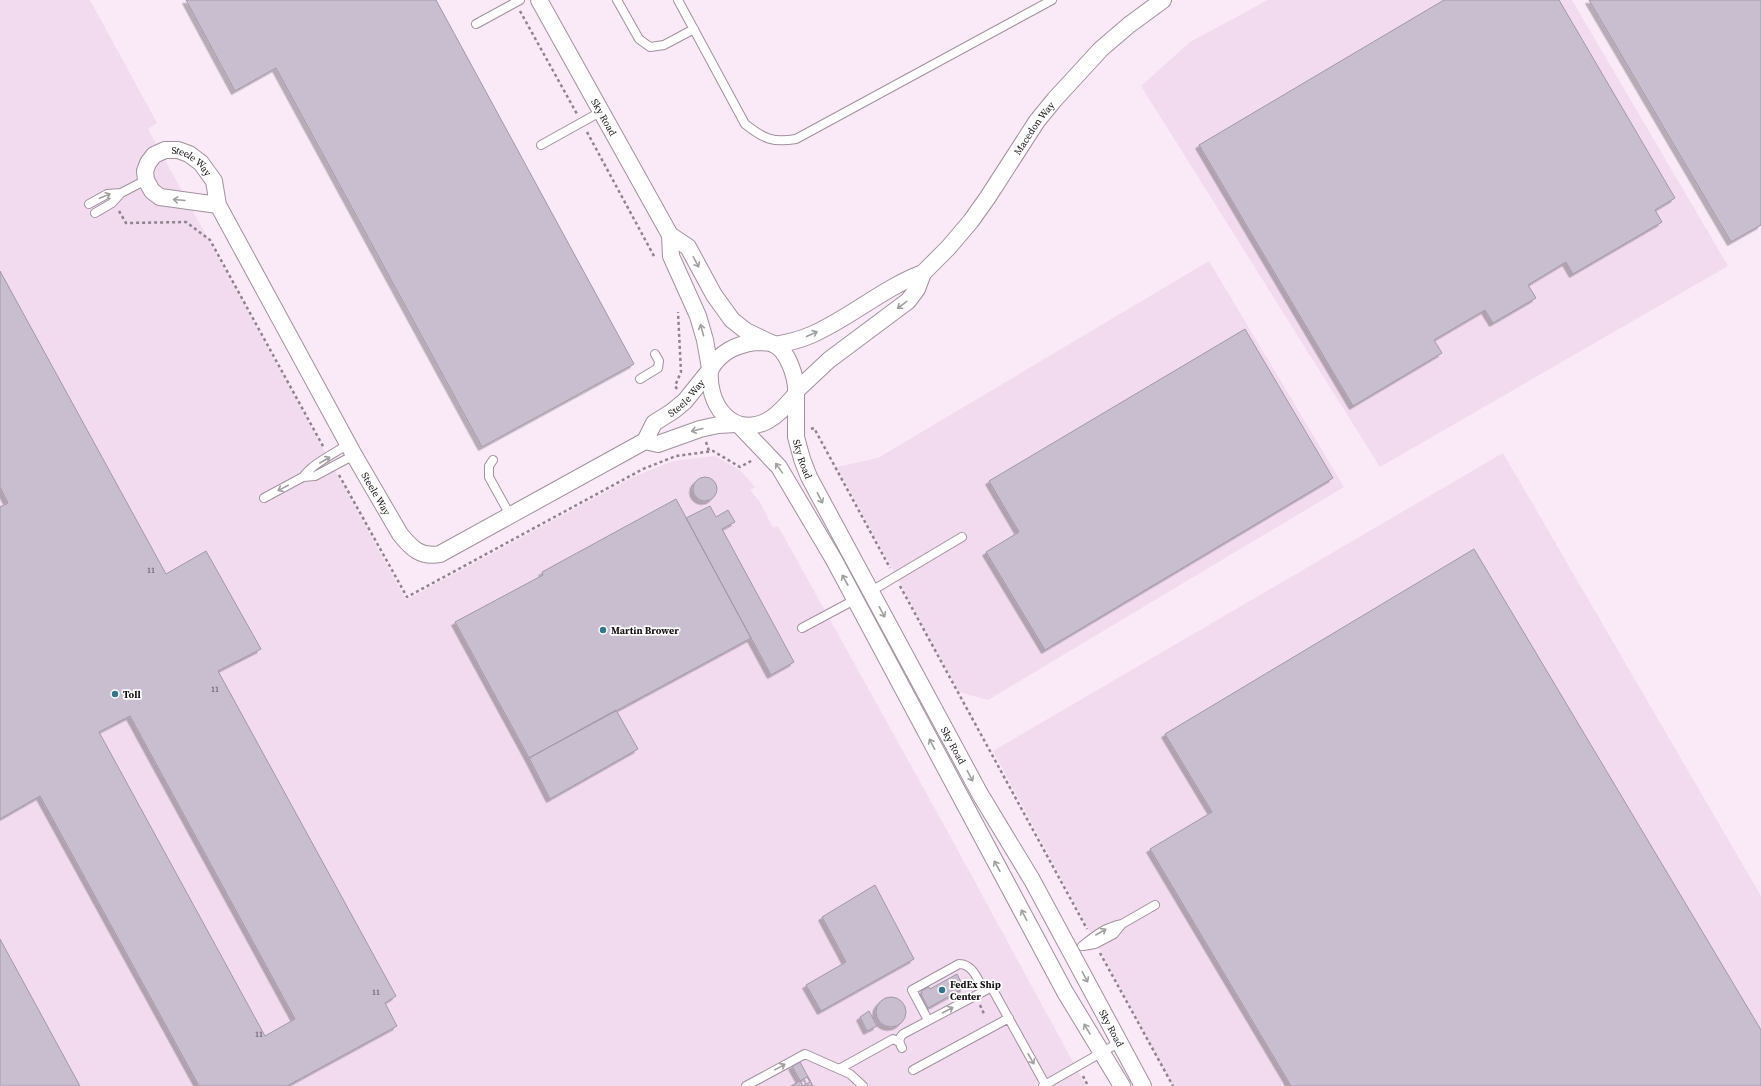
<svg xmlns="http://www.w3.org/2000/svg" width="1761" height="1086" viewBox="0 0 1761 1086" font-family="'Source Serif 4',serif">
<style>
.built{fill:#f2dbef}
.building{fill:#c8bed0;stroke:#a198a9;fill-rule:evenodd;filter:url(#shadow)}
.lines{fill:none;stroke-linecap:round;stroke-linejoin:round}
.service-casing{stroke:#a1919e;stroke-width:10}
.minor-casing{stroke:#a1919e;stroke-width:18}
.path{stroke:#8f838d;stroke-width:2.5;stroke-dasharray:3 3;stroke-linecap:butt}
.service{stroke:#fff;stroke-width:8}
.minor{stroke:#fff;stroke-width:16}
.oneway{stroke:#a29fa1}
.poi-dot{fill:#357789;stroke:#fff;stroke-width:1.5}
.labels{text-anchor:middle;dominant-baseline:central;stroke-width:3.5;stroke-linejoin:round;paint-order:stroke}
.number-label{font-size:8px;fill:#423c44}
.street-label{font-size:10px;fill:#161015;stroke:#fff}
.poi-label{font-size:10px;font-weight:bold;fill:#161015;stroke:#fff;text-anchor:start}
</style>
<defs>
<filter id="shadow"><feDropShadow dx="-3.5" dy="3.5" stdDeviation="0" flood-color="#0004"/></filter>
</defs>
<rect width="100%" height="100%" fill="#fae9f7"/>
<!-- built -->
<path class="built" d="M 0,0 L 90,0 L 157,123 L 148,129 L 406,600 L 633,477 L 673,461 L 715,456 L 740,470 L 755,487 L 750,490 L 760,502 L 773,528 L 778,526 L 949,834 L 1086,1086 L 0,1086 Z
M 1268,0 L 1572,0 L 1728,266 L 1380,467 L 1141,86 L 1190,42 Z
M 1209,261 L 1344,487 L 988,700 L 959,692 L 837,467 L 878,458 Z
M 1503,453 L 1761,896 L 1761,1086 L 1173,1086 L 993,751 Z"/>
<!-- building -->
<path class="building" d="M 186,0 L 436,0 L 634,364 L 482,447 L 276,68 L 235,91 Z
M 1444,0 L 1559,0 L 1675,198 L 1655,210 L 1662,222 L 1573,274 L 1566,262 L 1528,285 L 1536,298 L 1493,323 L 1485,310 L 1434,340 L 1442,353 L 1353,406 L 1199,145 Z
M 1589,0 L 1761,0 L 1761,225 L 1731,242 Z
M 0,271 L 166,574 L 206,551 L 261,649 L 218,671 L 396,996 L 385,1003 L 397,1026 L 287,1086 L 199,1086 L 40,796 L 0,819 L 0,507 L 8,503 L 0,487 ZM 130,716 L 295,1019 L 265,1036 L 99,732 Z
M 1245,329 L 1333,478 L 1045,650 L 986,552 L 1019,532 L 989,481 Z
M693 489a12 12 0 1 1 24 0a12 12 0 1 1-24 0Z
M 676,499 L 751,638 L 529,758 L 455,622 L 543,575 L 542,572 Z
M 710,506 L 716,517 L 728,510 L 735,522 L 722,529 L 794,662 L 771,675 L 686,518 Z
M 1474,549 L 1761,1030 L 1761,1086 L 1291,1086 L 1150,849 L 1212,812 L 1165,734 Z
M 616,710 L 638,749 L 550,799 L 529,758 Z
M 875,885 L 914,959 L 821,1011 L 806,985 L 846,962 L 822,917 Z
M 0,939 L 80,1086 L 0,1086 Z
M 957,974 L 964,988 L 928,1008 L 921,994 L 922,993 L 921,991 L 929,987 L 930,989 Z
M876 1012a15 15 0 1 1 30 0a15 15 0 1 1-30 0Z
M 869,1011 L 877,1026 L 867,1031 L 860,1017 Z
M 800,1062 L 813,1086 L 803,1086 L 792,1066 Z
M 807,1077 L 810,1082 L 803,1086 L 791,1086 Z"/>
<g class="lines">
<defs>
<path id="service" d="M 617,0 L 639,39 L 650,47 L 664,45 L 694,29
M 678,0 L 745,124 C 764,139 773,143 796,139 L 1052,0
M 476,24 L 520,0
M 541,145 L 602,111
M 89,204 L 107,194 L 121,193
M 95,213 L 112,203 L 121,193 L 146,180
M 640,379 L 658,368 L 659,361 L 655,354
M 493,460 L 489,466 L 489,477 L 510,515
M 303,477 C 313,463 334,454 348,444
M 264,498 L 303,477 L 315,476 L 354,455
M 868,593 L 962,537
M 802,628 L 858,598
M 1082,946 C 1096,935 1104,928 1122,924
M 1083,946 L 1095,944 L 1114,934 L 1122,924 L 1155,905
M 928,1020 L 912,990 L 959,964 C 973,964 978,980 984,991
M 902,1048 C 899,1042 898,1039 903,1034 L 990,988 L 993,990 L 1045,1084
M 839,1069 L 893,1039 L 899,1042
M 913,1070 L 1009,1018
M 746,1086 L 805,1054 L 850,1074 L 863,1086
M 1043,1086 L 1120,1042"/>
<g id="minor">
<path id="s1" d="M 539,0 L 670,235 L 688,247 L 714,295 L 732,320 L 746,331 L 771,343"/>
<path id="s2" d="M 218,205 L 160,197 L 152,191 L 146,180 L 145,171 L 148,163 L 154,155 L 165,150 L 178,150 L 189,154 L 201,163 L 214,181 L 218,205 L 354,455 L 400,534 C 411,548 421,558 440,554 L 645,441 L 654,423 L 673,411 L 685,401 L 710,370"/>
<path d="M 670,235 L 671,256 L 698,316 L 705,340 L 710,368"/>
<path d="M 755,342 C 760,342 766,342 771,343 C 788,348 797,379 796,394 C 787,404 779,415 767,421 C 730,439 707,402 710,370 C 720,352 735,345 755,342 Z"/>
<path d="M 775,345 C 787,343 799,340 811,335 C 850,318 883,288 923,273"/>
<path id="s3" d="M 796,391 L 829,360 L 908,301 L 917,289 L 923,273 L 948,248 L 971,221 L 988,197 L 1037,121 L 1055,99 L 1101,49 L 1129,25 L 1163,0"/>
<path id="s4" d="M 796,394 L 796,437 L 802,459 L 809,477 L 980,794 L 1032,880 L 1143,1086"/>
<path d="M 739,425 L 779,467 L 834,560 L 1065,992 L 1122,1086"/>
<path d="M 645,441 L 658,444 L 700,429 L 718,425 L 736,424"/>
</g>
</defs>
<!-- service casing -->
<use href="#service" class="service-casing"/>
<!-- minor casing -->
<use href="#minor" class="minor-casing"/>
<!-- path -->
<path class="path" d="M 520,11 L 577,114
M 587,132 L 655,258
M 119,211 L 126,223 L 186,222 L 210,240 L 324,448
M 677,389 L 675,386 L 681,372 L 678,312
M 811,429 L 814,428 L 890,568
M 706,442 L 709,451
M 339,475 L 407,597 L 643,469 L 676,456 L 713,451 L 740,467 L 753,460
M 900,586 L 1087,929
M 1100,953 L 1173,1086
M 980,1005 L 985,1016
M 1083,1076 L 1088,1086"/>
<!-- service -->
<use href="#service" class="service"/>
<!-- minor -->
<use href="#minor" class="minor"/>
</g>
<!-- one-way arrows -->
<defs><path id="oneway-shaft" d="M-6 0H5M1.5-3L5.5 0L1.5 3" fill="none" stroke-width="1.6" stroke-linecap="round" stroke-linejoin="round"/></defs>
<g class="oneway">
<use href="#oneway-shaft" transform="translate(105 196) rotate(-22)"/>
<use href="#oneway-shaft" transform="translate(179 200) rotate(-175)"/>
<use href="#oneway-shaft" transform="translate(696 262) rotate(62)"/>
<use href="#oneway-shaft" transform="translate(902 305) rotate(143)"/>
<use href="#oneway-shaft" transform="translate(702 330) rotate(-105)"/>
<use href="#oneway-shaft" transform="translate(812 334) rotate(-24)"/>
<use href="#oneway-shaft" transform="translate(697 430) rotate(166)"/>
<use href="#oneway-shaft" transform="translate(325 460) rotate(-30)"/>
<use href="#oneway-shaft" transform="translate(779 468) rotate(-126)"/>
<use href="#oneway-shaft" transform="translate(283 488) rotate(152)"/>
<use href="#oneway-shaft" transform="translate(820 498) rotate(63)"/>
<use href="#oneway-shaft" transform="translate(845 580) rotate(-119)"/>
<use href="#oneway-shaft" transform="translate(882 612) rotate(62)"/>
<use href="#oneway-shaft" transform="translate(932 744) rotate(-117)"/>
<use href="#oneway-shaft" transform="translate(970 776) rotate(62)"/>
<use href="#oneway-shaft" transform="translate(997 866) rotate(-119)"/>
<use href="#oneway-shaft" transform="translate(1024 915) rotate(-118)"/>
<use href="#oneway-shaft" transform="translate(1101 932) rotate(-30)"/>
<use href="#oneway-shaft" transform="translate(1085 977) rotate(62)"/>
<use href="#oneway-shaft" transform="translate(948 1010) rotate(-28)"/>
<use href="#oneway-shaft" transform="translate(1087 1029) rotate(-121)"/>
<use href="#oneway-shaft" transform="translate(1031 1059) rotate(61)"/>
<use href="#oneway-shaft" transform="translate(780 1067) rotate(-29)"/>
</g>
<!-- markers -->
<g class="poi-dot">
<circle cx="603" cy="630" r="4"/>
<circle cx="115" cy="694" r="4"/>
<circle cx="942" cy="990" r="4"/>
</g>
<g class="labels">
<!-- number labels -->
<g class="number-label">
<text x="151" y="570">11</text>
<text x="215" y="689">11</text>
<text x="376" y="992">11</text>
<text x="259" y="1034">11</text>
</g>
<!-- street labels -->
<g class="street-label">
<text stroke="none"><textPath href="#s1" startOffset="134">Sky Road</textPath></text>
<text stroke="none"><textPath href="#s3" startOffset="359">Macedon Way</textPath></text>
<text stroke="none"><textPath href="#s2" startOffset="151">Steele Way</textPath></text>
<text stroke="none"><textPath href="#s2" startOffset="926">Steele Way</textPath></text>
<text stroke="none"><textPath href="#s4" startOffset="66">Sky Road</textPath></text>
<text stroke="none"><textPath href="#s2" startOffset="536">Steele Way</textPath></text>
<text stroke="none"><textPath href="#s4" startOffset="390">Sky Road</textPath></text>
<text stroke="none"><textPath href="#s4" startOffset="714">Sky Road</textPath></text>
</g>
<!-- poi labels -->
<g class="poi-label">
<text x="611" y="630">Martin Brower</text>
<text x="123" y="694">Toll</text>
<text x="950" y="984">FedEx Ship<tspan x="950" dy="12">Center</tspan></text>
</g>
</g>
</svg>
